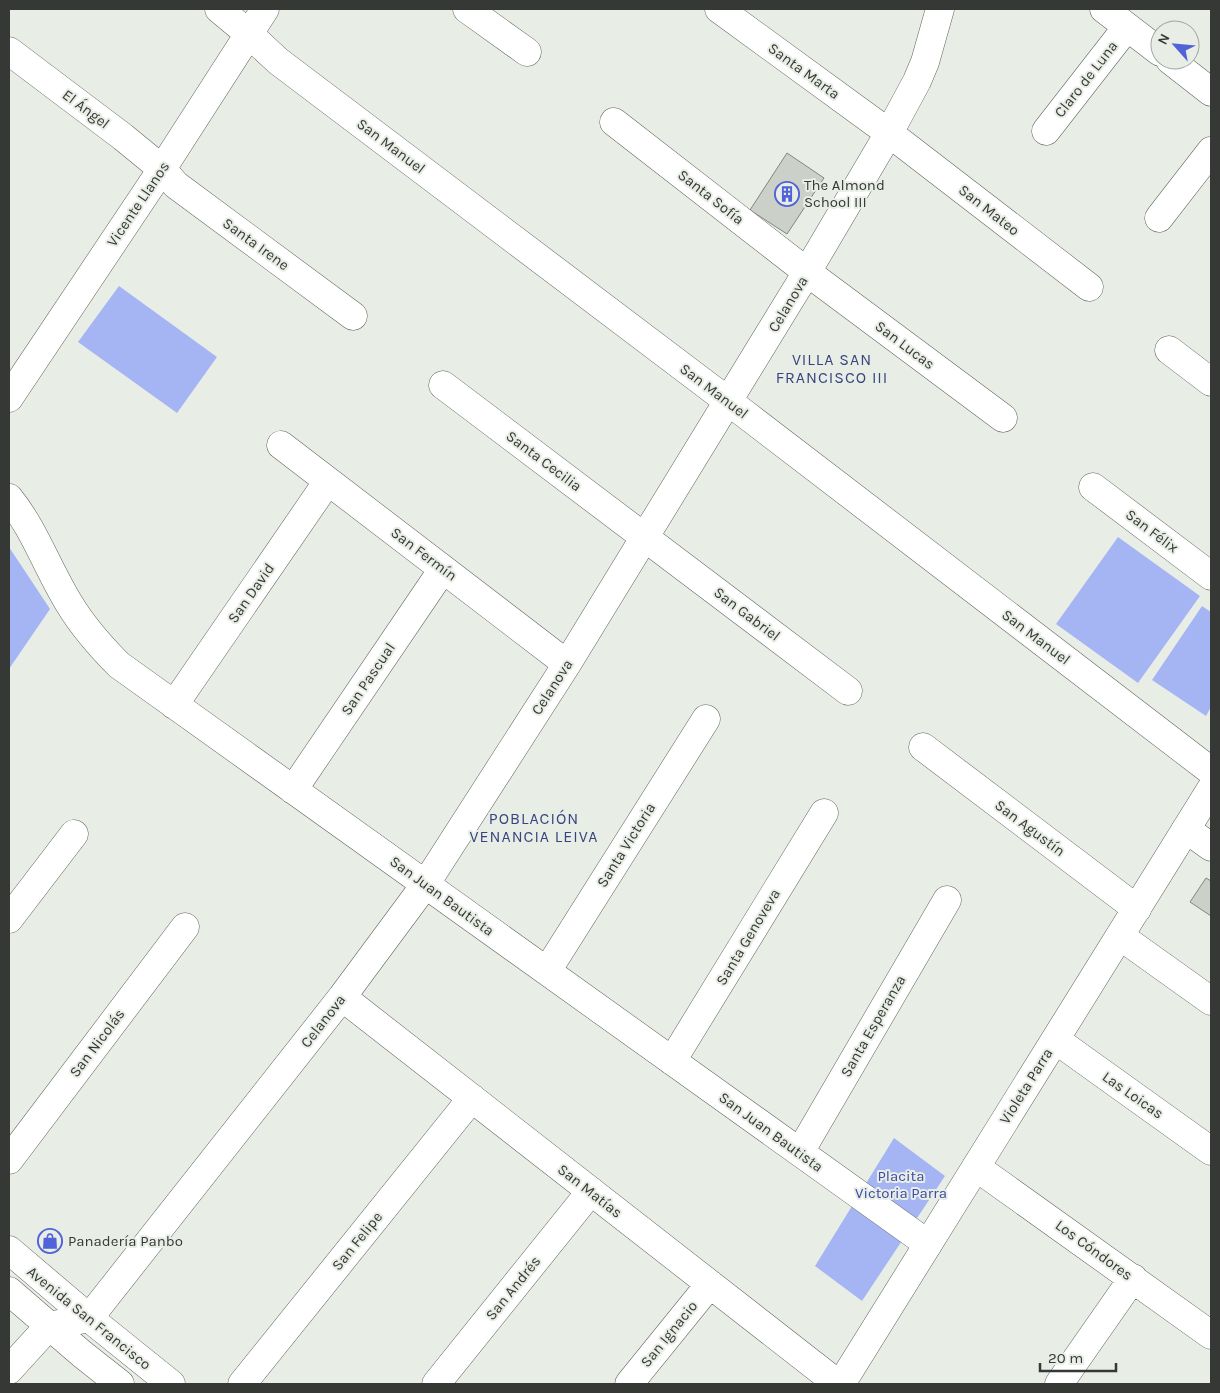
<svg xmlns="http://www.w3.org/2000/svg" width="1220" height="1393" viewBox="0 0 1220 1393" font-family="Karla,sans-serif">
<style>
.green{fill:#a5b5f3}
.building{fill:#cbd0c8;stroke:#81867e}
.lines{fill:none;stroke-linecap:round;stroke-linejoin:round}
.minor-casing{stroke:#61665f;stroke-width:29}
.tertiary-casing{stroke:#61665f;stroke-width:29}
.secondary-casing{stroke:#61665f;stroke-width:29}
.minor{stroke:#fff;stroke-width:28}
.tertiary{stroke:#fff;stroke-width:28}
.secondary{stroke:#fff;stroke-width:28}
.labels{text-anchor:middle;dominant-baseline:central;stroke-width:4;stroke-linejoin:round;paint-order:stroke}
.street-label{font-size:15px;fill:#363835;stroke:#e8eee5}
.poi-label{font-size:15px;fill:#363835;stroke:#e8eee5;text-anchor:start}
.park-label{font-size:15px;fill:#3c48a5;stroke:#e8eee5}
.neighbourhood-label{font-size:16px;letter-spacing:1px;fill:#38447f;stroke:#e8eee5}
</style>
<rect width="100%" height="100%" fill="#e8eee5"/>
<!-- green -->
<path class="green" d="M 119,286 L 217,357 L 177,413 L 78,342 Z
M 1118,537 L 1200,596 L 1138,683 L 1056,624 Z
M 9,547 L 50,609 L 9,669 Z
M 1202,606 L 1211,612 L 1211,707 L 1206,716 L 1152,680 Z
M 894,1138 L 945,1176 L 862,1301 L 815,1266 Z"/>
<!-- building -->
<path class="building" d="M 787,153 L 824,178 L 787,234 L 750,210 Z
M 1206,878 L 1211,881 L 1211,916 L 1190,902 Z"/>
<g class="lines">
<defs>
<path id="minor" d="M 219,9 L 249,34 L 278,61 L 745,414 L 1211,771
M 467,9 L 527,52
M 719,9 L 889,133 L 1089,287
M 1104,9 L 1160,52
M 9,51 L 123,137 L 162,169 L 176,185 L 353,316
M 1170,60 L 1211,92
M 614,122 L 807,272 L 1003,418
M 1046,131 L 1127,27
M 1159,218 L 1211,151
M 1169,350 L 1211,382
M 443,385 L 848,691
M 9,398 L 162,169 L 265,9
M 281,445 L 567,664
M 1093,487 L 1211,576
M 9,498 C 35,530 48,570 70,605 C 84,628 100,646 119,665 L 928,1244
M 174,705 L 328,481
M 923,747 L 1137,909
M 293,790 L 443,569
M 1186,829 L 1211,847
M 9,919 L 74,834
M 1120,936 L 1211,1001
M 547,971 L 706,719
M 342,997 L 838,1384
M 1056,1040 L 1211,1151
M 672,1061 L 824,813
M 800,1152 L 947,900
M 9,1160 L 185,927
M 976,1167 L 1211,1335
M 89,1318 L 342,997 L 425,885 L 567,664 L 807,272 L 889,133 L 917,81 L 925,62 L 940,9
M 242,1384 L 472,1098
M 436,1384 L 591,1191
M 629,1384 L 710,1284
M 1059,1384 L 1133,1278"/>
<path id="tertiary" d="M 9,1370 L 49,1326 L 89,1318
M 841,1384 L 1211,789"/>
<path id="secondary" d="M 9,1250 L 89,1318 L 171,1384
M 9,1291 L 82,1354 L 120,1384"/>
</defs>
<!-- minor casing -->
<use href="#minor" class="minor-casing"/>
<!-- tertiary casing -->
<use href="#tertiary" class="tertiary-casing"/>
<!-- secondary casing -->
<use href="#secondary" class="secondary-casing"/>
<!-- minor -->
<use href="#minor" class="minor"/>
<!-- tertiary -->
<use href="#tertiary" class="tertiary"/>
<!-- secondary -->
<use href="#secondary" class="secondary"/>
</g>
<!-- icons -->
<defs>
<symbol id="building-ring" viewBox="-11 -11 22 22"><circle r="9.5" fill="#e8eee5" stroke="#5262d8" stroke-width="1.5"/><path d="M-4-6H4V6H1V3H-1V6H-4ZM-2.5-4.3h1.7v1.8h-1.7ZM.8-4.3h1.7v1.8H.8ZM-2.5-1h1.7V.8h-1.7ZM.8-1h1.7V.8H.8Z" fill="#5262d8"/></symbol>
<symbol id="shop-ring" viewBox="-11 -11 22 22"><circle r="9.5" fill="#e8eee5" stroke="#5262d8" stroke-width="1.5"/><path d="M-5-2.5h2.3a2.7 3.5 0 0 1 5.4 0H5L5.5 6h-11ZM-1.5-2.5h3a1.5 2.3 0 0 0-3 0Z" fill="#5262d8"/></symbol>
</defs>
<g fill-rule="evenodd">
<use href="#building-ring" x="773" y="180" width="28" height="28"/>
<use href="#shop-ring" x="36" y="1227" width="28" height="28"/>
</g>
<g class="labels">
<!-- street labels -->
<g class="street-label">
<text transform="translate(804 71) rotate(36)">Santa Marta</text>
<text transform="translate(1086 79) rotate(-52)">Claro de Luna</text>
<text transform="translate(86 109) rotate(37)">El Ángel</text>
<text transform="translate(391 146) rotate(37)">San Manuel</text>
<text transform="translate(711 197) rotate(38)">Santa Sofía</text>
<text transform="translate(138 204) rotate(-56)">Vicente Llanos</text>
<text transform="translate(989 210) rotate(38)">San Mateo</text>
<text transform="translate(256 244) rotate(36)">Santa Irene</text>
<text transform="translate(788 304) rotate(-59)">Celanova</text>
<text transform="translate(905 345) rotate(37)">San Lucas</text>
<text transform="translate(714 391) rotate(37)">San Manuel</text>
<text transform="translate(544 461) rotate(37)">Santa Cecilia</text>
<text transform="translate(1152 531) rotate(37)">San Félix</text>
<text transform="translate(424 554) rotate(37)">San Fermín</text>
<text transform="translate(251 593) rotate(-55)">San David</text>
<text transform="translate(747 614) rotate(37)">San Gabriel</text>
<text transform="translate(1036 637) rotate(37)">San Manuel</text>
<text transform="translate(368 679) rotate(-56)">San Pascual</text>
<text transform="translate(552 687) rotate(-57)">Celanova</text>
<text transform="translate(1030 828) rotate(37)">San Agustín</text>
<text transform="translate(626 845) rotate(-58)">Santa Victoria</text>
<text transform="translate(442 896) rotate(36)">San Juan Bautista</text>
<text transform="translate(748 937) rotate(-59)">Santa Genoveva</text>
<text transform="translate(323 1021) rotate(-52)">Celanova</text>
<text transform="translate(873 1026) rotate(-60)">Santa Esperanza</text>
<text transform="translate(97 1043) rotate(-53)">San Nicolás</text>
<text transform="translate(1026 1086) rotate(-58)">Violeta Parra</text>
<text transform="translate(1133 1095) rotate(35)">Las Loicas</text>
<text transform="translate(771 1132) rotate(36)">San Juan Bautista</text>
<text transform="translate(590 1191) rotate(38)">San Matías</text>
<text transform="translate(357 1241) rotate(-51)">San Felipe</text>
<text transform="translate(1094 1250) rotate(36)">Los Cóndores</text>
<text transform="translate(513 1288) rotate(-51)">San Andrés</text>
<text transform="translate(89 1318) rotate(39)">Avenida San Francisco</text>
<text transform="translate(669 1334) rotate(-51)">San Ignacio</text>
</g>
<!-- poi labels -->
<g class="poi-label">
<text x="804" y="185">The Almond<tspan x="804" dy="17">School III</tspan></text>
<text x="68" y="1241">Panadería Panbo</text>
</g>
<!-- park labels -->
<g class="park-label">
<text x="901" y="1176">Placita<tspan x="901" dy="17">Victoria Parra</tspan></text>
</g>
<!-- neighbourhood labels -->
<g class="neighbourhood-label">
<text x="832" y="359">VILLA SAN<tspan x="832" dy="18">FRANCISCO III</tspan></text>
<text x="534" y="818">POBLACIÓN<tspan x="534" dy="18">VENANCIA LEIVA</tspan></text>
</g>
</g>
<!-- border -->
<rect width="1220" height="1393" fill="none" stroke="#363835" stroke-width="20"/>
<!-- north arrow -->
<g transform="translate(1175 45) rotate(297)"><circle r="24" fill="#e8eee5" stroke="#a1a59f"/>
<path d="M0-4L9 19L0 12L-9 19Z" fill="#5262d8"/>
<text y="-8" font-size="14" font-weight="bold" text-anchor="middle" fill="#363835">N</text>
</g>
<!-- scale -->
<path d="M1040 1363v8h76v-8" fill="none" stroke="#363835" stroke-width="2.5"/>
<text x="1048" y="1363" font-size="15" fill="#363835" stroke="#e8eee5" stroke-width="4" paint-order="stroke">20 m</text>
</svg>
